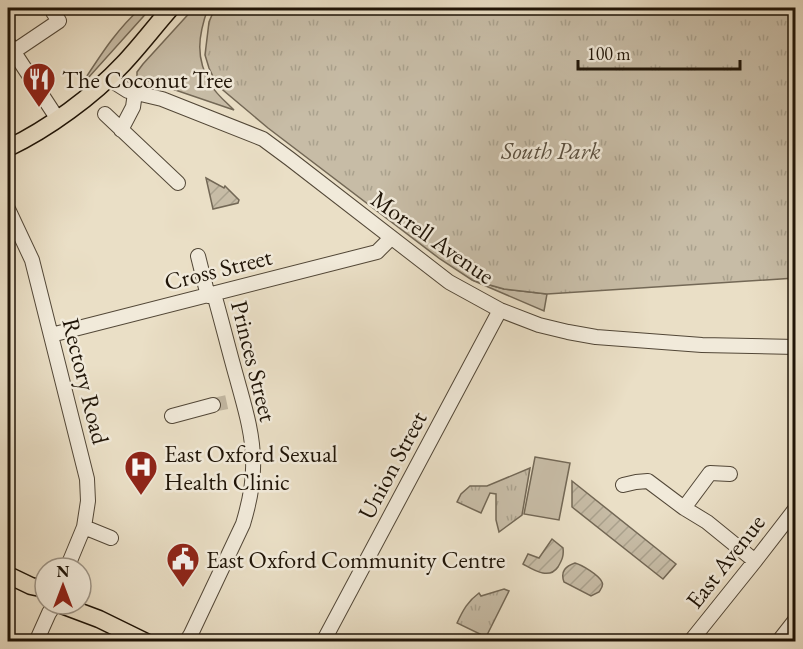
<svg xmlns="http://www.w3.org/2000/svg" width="803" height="649" viewBox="0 0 803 649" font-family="'EB Garamond',serif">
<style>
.grass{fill:#c7bca6;stroke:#736856;stroke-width:1.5}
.park{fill:url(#park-tufts);stroke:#736856;stroke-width:1.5}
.garden{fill:url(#garden-furrows);stroke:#736856;stroke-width:1.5}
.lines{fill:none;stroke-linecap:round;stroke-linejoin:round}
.minor-tunnel{stroke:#c1b6a0;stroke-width:14;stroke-dasharray:14 7;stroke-linecap:butt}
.minor-casing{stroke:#524737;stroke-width:16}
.major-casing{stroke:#1f1407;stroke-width:19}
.minor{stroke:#f1eada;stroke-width:14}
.major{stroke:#eadfc6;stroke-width:16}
.labels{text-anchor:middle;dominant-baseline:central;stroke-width:5;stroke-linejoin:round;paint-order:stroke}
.poi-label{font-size:24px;fill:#1f1407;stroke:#f1eada;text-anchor:start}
.park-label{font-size:24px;font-style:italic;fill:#5a4f3f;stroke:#f1eada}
.street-label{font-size:24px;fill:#1f1407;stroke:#f1eada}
</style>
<defs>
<pattern id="park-tufts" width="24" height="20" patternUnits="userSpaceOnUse" patternTransform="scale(1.5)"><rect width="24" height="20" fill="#c7bca6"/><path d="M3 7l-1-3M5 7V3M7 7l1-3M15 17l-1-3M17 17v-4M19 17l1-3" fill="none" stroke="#aaa18d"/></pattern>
<pattern id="garden-furrows" width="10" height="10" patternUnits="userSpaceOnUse" patternTransform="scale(1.5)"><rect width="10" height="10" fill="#c7bca6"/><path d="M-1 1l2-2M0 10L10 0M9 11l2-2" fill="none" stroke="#aaa18d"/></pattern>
</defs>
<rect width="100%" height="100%" fill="#eadfc6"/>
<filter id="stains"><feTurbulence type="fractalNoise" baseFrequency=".00333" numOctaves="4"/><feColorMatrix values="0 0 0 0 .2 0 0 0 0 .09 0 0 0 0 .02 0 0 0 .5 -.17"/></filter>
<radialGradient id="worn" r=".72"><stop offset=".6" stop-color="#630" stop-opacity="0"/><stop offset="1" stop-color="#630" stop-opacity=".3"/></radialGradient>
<!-- grass -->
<path class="grass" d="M 141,8 L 151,8 L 89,77 L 85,79 C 102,53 118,28 141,8 Z
M 194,8 L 208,8 C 198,36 195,58 211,85 C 216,94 226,102 234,110 L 137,77 L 137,72 L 143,64 Z
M 472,280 L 504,289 L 547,294 L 544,311 Z
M 535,457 L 570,463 L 559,520 L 524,514 Z"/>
<!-- park -->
<path class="park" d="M 215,8 L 795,8 L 795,278 L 547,294 L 504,289 L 472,280 L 440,259 L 268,128 L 217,85 L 209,68 L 205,55 L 209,22 Z
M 530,468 L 522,515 L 499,532 L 496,520 L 496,494 L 490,493 L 481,513 L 457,502 L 461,494 L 470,486 L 487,486 Z
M 504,589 L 509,591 L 486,637 L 457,623 C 463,610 468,601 479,593 L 481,596 Z"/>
<!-- garden -->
<path class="garden" d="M 206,178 L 224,188 L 225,186 L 239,200 L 238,203 L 213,209 Z
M 572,481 L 676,564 L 663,579 L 572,507 Z
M 552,539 L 563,548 C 564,556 562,560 558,567 C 549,580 534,570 523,564 L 528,554 L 539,558 Z
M 575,563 C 582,565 599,575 602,582 C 604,586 601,589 599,592 L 591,596 L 564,582 C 560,571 566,566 575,563 Z"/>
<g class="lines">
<!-- minor-tunnel -->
<path class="minor-tunnel" d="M 213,405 L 227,402"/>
<defs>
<path id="minor" d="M 8,43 L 57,118
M 13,52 L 59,21 L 53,12
M 109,79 L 128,91 L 162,99 L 263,139 L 290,159 L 449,282 L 500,310 L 539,325 L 568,332 L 596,337 L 702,345 L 796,347
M 105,114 L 178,183
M 121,130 L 133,107 L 135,93
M 8,209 L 32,260 L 87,479 L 88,501 L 84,527 L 67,568
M 198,256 L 208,296
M 51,335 L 377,252 L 391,238
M 172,416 L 213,405
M 623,485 L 636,482 L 648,481 L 684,508 L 707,522 L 755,561
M 684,508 L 710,473 L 730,474
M 84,527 L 111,538
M 36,642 L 49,613 L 55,604
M 186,642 L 191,634 L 243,524 C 249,504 254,482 253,461 C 253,433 244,405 237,379 C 229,351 222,322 214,294
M 323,642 L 500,310
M 690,642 L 755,561 L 796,508
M 778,642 L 796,619"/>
<path id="major" d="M 8,148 C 48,129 93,96 123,64 C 140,46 155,26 171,8
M 8,575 L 31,586 L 45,589
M 59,604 L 99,619 L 146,642"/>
</defs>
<!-- minor casing -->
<use href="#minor" class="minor-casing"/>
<!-- major casing -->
<use href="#major" class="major-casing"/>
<!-- minor -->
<use href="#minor" class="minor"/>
<!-- major -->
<use href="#major" class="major"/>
</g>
<!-- icons -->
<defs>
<symbol id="restaurant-pin" viewBox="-11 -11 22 30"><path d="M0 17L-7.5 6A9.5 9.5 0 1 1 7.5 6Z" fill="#8f2418" stroke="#f1eada"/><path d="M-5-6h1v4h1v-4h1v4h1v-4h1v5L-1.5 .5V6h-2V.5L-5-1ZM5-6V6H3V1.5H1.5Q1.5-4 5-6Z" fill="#fff"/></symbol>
<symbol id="hospital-pin" viewBox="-11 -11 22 30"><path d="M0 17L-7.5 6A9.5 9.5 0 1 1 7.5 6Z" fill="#8f2418" stroke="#f1eada"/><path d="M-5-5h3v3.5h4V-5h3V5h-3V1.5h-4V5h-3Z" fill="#fff"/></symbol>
<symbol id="civic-pin" viewBox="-11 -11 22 30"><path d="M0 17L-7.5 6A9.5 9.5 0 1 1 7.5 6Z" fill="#8f2418" stroke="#f1eada"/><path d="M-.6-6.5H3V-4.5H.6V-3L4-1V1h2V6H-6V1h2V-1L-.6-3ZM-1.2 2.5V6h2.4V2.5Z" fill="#fff"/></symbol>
</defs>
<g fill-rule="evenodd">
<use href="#restaurant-pin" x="20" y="60" width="38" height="52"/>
<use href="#hospital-pin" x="122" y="448" width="38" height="52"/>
<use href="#civic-pin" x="164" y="540" width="38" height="52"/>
</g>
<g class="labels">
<!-- poi labels -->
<g class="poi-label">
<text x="62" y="79">The Coconut Tree</text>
<text x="164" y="453">East Oxford Sexual<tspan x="164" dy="28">Health Clinic</tspan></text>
<text x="206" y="559">East Oxford Community Centre</text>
</g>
<!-- park labels -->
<g class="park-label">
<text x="551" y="150">South Park</text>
</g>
<!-- street labels -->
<g class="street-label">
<text transform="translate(433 237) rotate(35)">Morrell Avenue</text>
<text transform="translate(218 269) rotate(-14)">Cross Street</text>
<text transform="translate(254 361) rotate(76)">Princes Street</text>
<text transform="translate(86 381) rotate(76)">Rectory Road</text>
<text transform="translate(392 465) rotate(-62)">Union Street</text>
<text transform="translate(725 561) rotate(-52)">East Avenue</text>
</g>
</g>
<!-- margin -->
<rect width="803" height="649" fill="none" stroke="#eadfc6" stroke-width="30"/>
<rect x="9" y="9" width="785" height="631" fill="none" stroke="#1f1407" stroke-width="3"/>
<rect x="15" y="15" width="773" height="619" fill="none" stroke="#1f1407" stroke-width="1.5"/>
<!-- north arrow -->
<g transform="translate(63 586)"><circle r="28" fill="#f1eada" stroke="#9d9486" stroke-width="1.5"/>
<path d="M0-4.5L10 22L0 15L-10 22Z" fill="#8f2418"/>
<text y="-9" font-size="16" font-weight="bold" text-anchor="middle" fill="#1f1407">N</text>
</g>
<!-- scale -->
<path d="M578 60v9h162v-9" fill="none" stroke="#1f1407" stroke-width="3"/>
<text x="587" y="60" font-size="18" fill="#1f1407" stroke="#f1eada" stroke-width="4.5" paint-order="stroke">100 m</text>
<rect width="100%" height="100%" filter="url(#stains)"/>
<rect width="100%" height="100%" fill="url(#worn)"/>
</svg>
